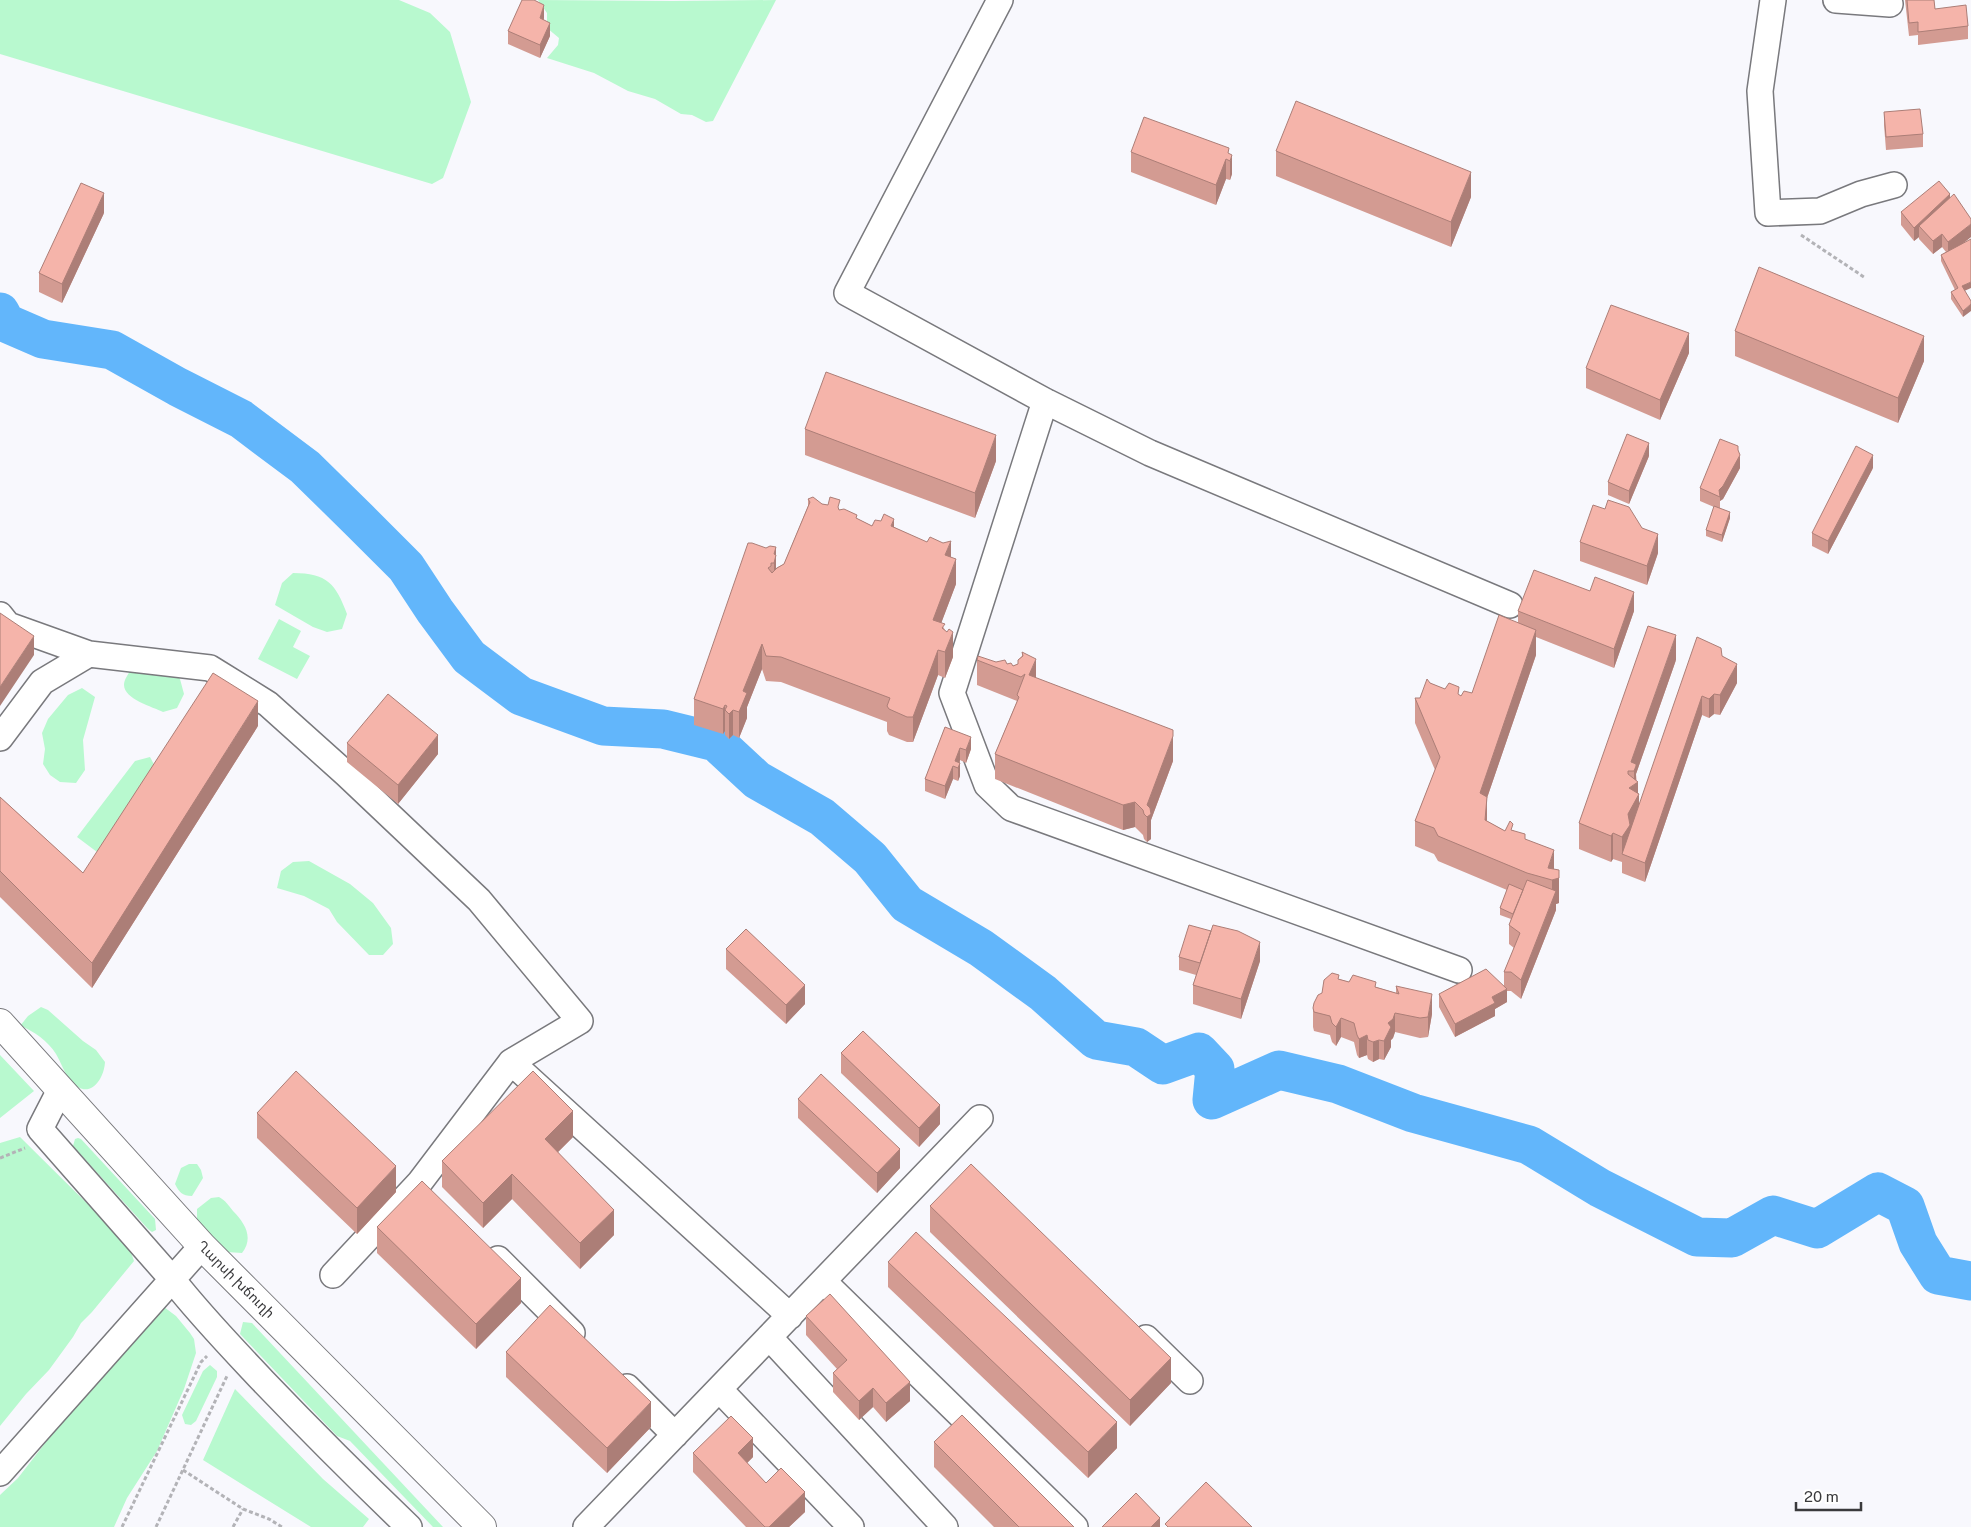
<svg xmlns="http://www.w3.org/2000/svg" width="1971" height="1527" viewBox="0 0 1971 1527" font-family="'Public Sans','Noto Sans Armenian',sans-serif">
<style>
.green{fill:#b8f9cf}
.lines{fill:none;stroke-linecap:round;stroke-linejoin:round}
.river{stroke:#62b6fb;stroke-width:39}
.minor-casing{stroke:#79797d;stroke-width:28}
.major-casing{stroke:#79797d;stroke-width:30}
.path{stroke:#b3b3b7;stroke-width:3;stroke-dasharray:4 2.5;stroke-linecap:butt}
.minor{stroke:#fff;stroke-width:25}
.major{stroke:#fff;stroke-width:28}
.wall{fill:#d39b92}
.shaded-wall{fill:#ac7e77}
.building{fill:#f5b4aa;stroke:#ac7e77}
.labels{text-anchor:middle;dominant-baseline:central;stroke-width:5;stroke-linejoin:round;paint-order:stroke}
.street-label{font-size:14px;fill:#3a3a3c;stroke:#fff}
</style>
<rect width="100%" height="100%" fill="#f8f8fd"/>
<!-- green -->
<path class="green" d="M 0,0 L 399,0 L 430,13 L 450,32 L 471,102 L 443,178 L 432,184 L 0,54 Z
M 538,0 L 673,1 L 776,0 L 713,121 L 706,122 L 692,115 L 681,114 L 655,99 L 628,91 L 594,73 L 547,58 L 558,45 L 559,38 L 547,28 L 547,13 Z
M 293,573 C 327,573 336,584 347,614 L 342,629 L 327,632 L 313,627 L 275,605 L 282,583 Z
M 279,619 L 301,631 L 293,647 L 310,656 L 297,679 L 258,659 Z
M 170,667 L 180,679 L 184,694 L 177,708 L 163,712 C 153,707 124,699 124,685 C 124,680 128,674 131,670 Z
M 82,688 L 95,697 L 83,740 L 85,770 L 76,783 L 60,782 L 50,775 L 43,764 L 45,749 L 42,733 L 48,719 L 68,695 Z
M 150,757 L 157,770 L 101,855 L 77,837 L 135,761 Z
M 309,861 L 350,884 L 373,903 L 391,928 L 393,944 L 383,955 L 369,955 L 337,922 L 329,909 L 304,896 L 277,888 L 281,871 L 293,862 Z
M 41,1007 L 48,1010 L 83,1041 L 96,1050 L 105,1062 C 104,1081 88,1101 71,1081 C 64,1073 61,1062 56,1054 C 49,1042 33,1030 20,1026 L 28,1016 Z
M 0,1055 L 34,1091 L 0,1118 Z
M 20,1137 L 128,1244 L 134,1261 L 92,1312 L 81,1323 L 73,1337 L 49,1370 L 26,1394 L 0,1426 L 0,1143 Z
M 78,1138 L 81,1139 L 155,1219 L 156,1230 L 152,1232 L 148,1229 L 73,1146 L 75,1139 Z
M 189,1164 L 197,1164 L 201,1170 L 203,1178 L 192,1196 C 182,1196 179,1192 175,1184 L 181,1168 Z
M 219,1197 C 226,1201 228,1205 233,1211 C 245,1223 254,1238 242,1253 L 227,1252 L 197,1230 L 197,1209 L 211,1198 Z
M 164,1307 L 176,1316 L 190,1333 L 194,1339 L 196,1353 L 184,1389 L 157,1451 L 127,1498 L 114,1527 L 0,1527 L 0,1495 L 18,1478 L 63,1420 Z
M 243,1322 L 252,1323 L 443,1527 L 433,1527 L 350,1441 L 337,1436 L 240,1334 Z
M 210,1365 L 217,1371 L 217,1377 L 196,1421 L 191,1425 L 185,1424 L 182,1415 L 203,1371 Z
M 235,1389 L 323,1479 L 369,1519 L 363,1527 L 311,1527 L 203,1460 Z"/>
<g class="lines">
<!-- river -->
<path class="river" d="M 0,312 L 6,323 L 43,339 L 112,350 L 178,387 L 241,419 L 305,467 L 359,520 L 406,567 L 435,611 L 469,657 L 521,696 L 603,726 L 663,729 L 716,742 L 757,780 L 822,817 L 870,858 L 907,904 L 981,948 L 1043,993 L 1096,1040 L 1136,1047 L 1163,1065 L 1199,1052 L 1215,1069 L 1212,1100 L 1279,1070 L 1338,1084 L 1413,1113 L 1529,1145 L 1600,1188 L 1697,1237 L 1732,1238 L 1773,1215 L 1817,1229 L 1878,1192 L 1905,1206 L 1918,1243 L 1938,1275 L 1971,1281"/>
<defs>
<path id="minor" d="M 1000,0 L 847,293 L 1045,401 L 1150,453 L 1510,605
M 1773,0 L 1760,91 L 1768,213 L 1820,211 L 1861,194 L 1894,185
M 1836,0 L 1890,4
M 1045,401 L 952,693 L 987,785 L 1011,808 L 1459,970
M 0,615 L 8,625 L 89,654
M 0,738 L 42,682 L 89,654 L 210,668 L 268,704 L 346,774 L 479,900 L 580,1021 L 511,1062 L 420,1182 L 333,1275
M 511,1062 L 790,1316
M 60,1090 L 40,1129 L 172,1279 C 200,1315 232,1348 263,1381 C 311,1431 359,1479 409,1527
M 498,1259 L 572,1333
M 823,1281 L 1075,1527
M 769,1337 L 945,1527
M 1146,1338 L 1190,1381
M 627,1387 L 675,1435
M 719,1389 L 851,1527
M 0,1473 L 202,1246
M 586,1527 L 980,1118"/>
<path id="major" d="M 0,1023 L 202,1246 L 482,1527"/>
</defs>
<!-- minor casing -->
<use href="#minor" class="minor-casing"/>
<!-- major casing -->
<use href="#major" class="major-casing"/>
<!-- path -->
<path class="path" d="M 1801,235 L 1864,277
M 0,1158 L 25,1148
M 183,1470 L 243,1509 L 269,1519 L 282,1527
M 122,1527 L 201,1362 L 207,1356
M 156,1527 L 227,1376
M 233,1527 L 243,1509"/>
<!-- minor -->
<use href="#minor" class="minor"/>
<!-- major -->
<use href="#major" class="major"/>
</g>
<!-- wall -->
<path class="wall" d="M 1905,0 L 1934,0 L 1935,9 L 1968,26 L 1968,39 L 1918,45 L 1918,35 L 1909,36 Z
M 544,18 L 544,20 L 550,36 L 540,58 L 508,44 L 508,31 Z
M 1884,112 L 1923,134 L 1923,147 L 1886,150 L 1884,125 Z
M 1276,151 L 1471,197 L 1451,247 L 1276,176 Z
M 1131,152 L 1229,154 L 1232,174 L 1230,180 L 1226,179 L 1216,205 L 1131,172 Z
M 1950,198 L 1971,237 L 1962,244 L 1965,291 L 1963,317 L 1951,299 L 1951,292 L 1955,290 L 1941,261 L 1941,255 L 1946,252 L 1942,247 L 1933,254 L 1919,239 L 1919,237 L 1914,241 L 1901,225 L 1901,212 Z
M 104,213 L 62,303 L 39,292 L 39,273 Z
M 1735,331 L 1924,361 L 1898,423 L 1735,356 Z
M 1689,353 L 1660,420 L 1586,388 L 1586,368 Z
M 805,429 L 996,461 L 975,518 L 805,455 Z
M 1738,450 L 1740,468 L 1723,499 L 1720,501 L 1720,508 L 1730,518 L 1722,542 L 1706,536 L 1706,530 L 1714,507 L 1700,501 L 1700,488 Z
M 1649,456 L 1629,504 L 1608,495 L 1608,482 Z
M 1873,468 L 1828,554 L 1812,546 L 1812,533 Z
M 808,499 L 840,510 L 872,526 L 894,527 L 951,557 L 956,584 L 941,623 L 945,630 L 953,657 L 945,678 L 938,675 L 913,742 L 907,742 L 889,735 L 887,731 L 887,722 L 781,682 L 766,681 L 762,669 L 747,707 L 747,718 L 739,738 L 733,735 L 729,739 L 725,735 L 725,731 L 723,734 L 694,725 L 694,699 L 766,548 L 776,547 L 776,568 L 784,564 L 808,506 Z
M 1580,542 L 1658,553 L 1647,585 L 1580,561 Z
M 1518,611 L 1634,611 L 1614,668 L 1536,637 L 1536,655 L 1487,798 L 1487,821 L 1505,831 L 1513,830 L 1525,839 L 1554,869 L 1559,895 L 1559,903 L 1556,904 L 1556,910 L 1521,999 L 1511,991 L 1507,991 L 1507,1002 L 1495,1009 L 1495,1016 L 1455,1037 L 1439,1007 L 1439,994 L 1504,986 L 1504,972 L 1514,948 L 1509,944 L 1509,925 L 1511,919 L 1500,915 L 1500,908 L 1507,890 L 1438,861 L 1434,854 L 1415,846 L 1415,821 L 1435,770 L 1415,723 L 1415,698 L 1420,698 L 1430,683 L 1461,696 L 1472,693 L 1518,623 Z
M 1022,652 L 1036,678 L 1173,761 L 1151,820 L 1151,839 L 1147,842 L 1144,839 L 1143,835 L 1135,827 L 1123,830 L 995,779 L 995,754 L 1017,701 L 977,685 L 977,660 L 996,662 L 1013,666 L 1018,664 L 1018,660 L 1022,656 Z
M 1722,656 L 1737,683 L 1720,715 L 1714,714 L 1709,718 L 1702,715 L 1645,882 L 1622,873 L 1622,862 L 1613,859 L 1611,862 L 1579,849 L 1579,823 L 1676,660 L 1636,774 L 1639,806 Z
M 258,726 L 92,988 L 0,897 L 0,797 L 83,873 Z
M 945,727 L 971,749 L 966,763 L 960,760 L 960,776 L 958,781 L 953,779 L 945,799 L 925,791 L 925,779 Z
M 347,743 L 438,754 L 398,804 L 347,762 Z
M 726,949 L 805,1004 L 786,1024 L 726,969 Z
M 1179,957 L 1260,961 L 1241,1019 L 1193,1004 L 1193,985 L 1196,975 L 1179,970 Z
M 1339,979 L 1349,982 L 1376,987 L 1396,993 L 1396,986 L 1432,1014 L 1428,1037 L 1420,1038 L 1395,1032 L 1393,1038 L 1391,1040 L 1391,1047 L 1384,1060 L 1379,1059 L 1373,1062 L 1368,1059 L 1367,1055 L 1359,1058 L 1357,1055 L 1354,1042 L 1341,1037 L 1336,1046 L 1332,1042 L 1330,1035 L 1314,1031 L 1313,1027 L 1313,1008 L 1322,993 Z
M 841,1053 L 940,1124 L 919,1147 L 841,1073 Z
M 798,1099 L 900,1168 L 877,1193 L 798,1118 Z
M 257,1113 L 396,1192 L 357,1234 L 257,1138 Z
M 573,1137 L 558,1152 L 614,1235 L 580,1269 L 512,1199 L 483,1228 L 442,1187 L 442,1161 Z
M 930,1206 L 1171,1383 L 1130,1426 L 930,1232 Z
M 377,1227 L 521,1303 L 476,1349 L 377,1253 Z
M 888,1262 L 1117,1448 L 1088,1478 L 888,1287 Z
M 806,1316 L 910,1401 L 886,1422 L 873,1407 L 859,1420 L 833,1392 L 833,1373 L 837,1369 L 806,1335 Z
M 506,1352 L 651,1427 L 607,1473 L 506,1377 Z
M 934,1442 L 1074,1527 L 994,1527 L 934,1467 Z
M 693,1453 L 753,1457 L 747,1463 L 766,1483 L 805,1512 L 789,1527 L 746,1527 L 693,1472 Z"/>
<!-- shaded-wall -->
<path class="shaded-wall" d="M 544,5 L 544,18 L 540,31 L 540,18 Z
M 550,23 L 550,36 L 540,58 L 540,45 Z
M 1232,155 L 1232,174 L 1230,180 L 1230,161 Z
M 1226,159 L 1226,179 L 1216,205 L 1216,185 Z
M 1471,172 L 1471,197 L 1451,247 L 1451,222 Z
M 104,193 L 104,213 L 62,303 L 62,284 Z
M 1950,194 L 1950,207 L 1919,226 L 1919,237 L 1914,241 L 1914,228 Z
M 1971,224 L 1971,237 L 1948,255 L 1948,242 Z
M 1942,234 L 1942,247 L 1933,254 L 1933,241 Z
M 1971,282 L 1971,288 L 1962,292 L 1962,286 Z
M 1971,304 L 1971,311 L 1963,317 L 1963,311 Z
M 1689,333 L 1689,353 L 1660,420 L 1660,400 Z
M 1924,336 L 1924,361 L 1898,423 L 1898,398 Z
M 996,435 L 996,461 L 975,518 L 975,493 Z
M 1649,443 L 1649,456 L 1629,504 L 1629,491 Z
M 1740,455 L 1740,468 L 1723,499 L 1720,501 L 1720,497 L 1719,490 Z
M 1873,455 L 1873,468 L 1828,554 L 1828,541 Z
M 1730,512 L 1730,518 L 1722,542 L 1722,535 Z
M 894,519 L 894,545 L 891,526 Z
M 1658,534 L 1658,553 L 1647,585 L 1647,566 Z
M 951,541 L 951,566 L 945,555 Z
M 776,547 L 776,580 L 774,588 L 774,554 Z
M 956,559 L 956,584 L 933,645 L 933,620 Z
M 1634,592 L 1634,611 L 1614,668 L 1614,649 Z
M 1536,630 L 1536,655 L 1487,798 L 1487,822 L 1485,846 L 1480,793 Z
M 953,632 L 953,657 L 945,678 L 945,652 Z
M 1676,635 L 1676,660 L 1636,774 L 1636,783 L 1638,782 L 1638,796 L 1639,794 L 1639,819 L 1622,854 L 1622,863 L 1622,837 L 1629,788 L 1634,785 L 1634,771 L 1631,762 Z
M 34,636 L 34,655 L 0,706 L 0,687 Z
M 762,644 L 762,669 L 747,707 L 747,718 L 739,738 L 739,712 L 743,691 Z
M 938,650 L 938,675 L 913,742 L 913,717 Z
M 1036,659 L 1036,685 L 1029,675 Z
M 1737,664 L 1737,683 L 1720,715 L 1720,695 Z
M 1714,694 L 1714,714 L 1709,718 L 1709,699 Z
M 1702,696 L 1702,715 L 1645,882 L 1645,863 Z
M 258,701 L 258,726 L 92,988 L 92,963 Z
M 725,705 L 725,731 L 723,734 L 723,709 Z
M 733,710 L 733,735 L 729,739 L 729,714 Z
M 438,735 L 438,754 L 398,804 L 398,785 Z
M 1173,736 L 1173,761 L 1151,820 L 1151,839 L 1147,842 L 1147,805 Z
M 971,737 L 971,749 L 966,763 L 966,750 Z
M 960,748 L 960,760 L 957,768 L 955,761 Z
M 960,763 L 960,776 L 958,781 L 958,768 Z
M 953,766 L 953,779 L 945,799 L 945,786 Z
M 1135,802 L 1135,827 L 1123,830 L 1123,805 Z
M 1613,833 L 1613,859 L 1611,862 L 1611,836 Z
M 1554,850 L 1554,876 L 1559,870 L 1559,903 L 1556,904 L 1556,910 L 1521,999 L 1521,980 L 1552,902 L 1552,880 L 1548,868 Z
M 1260,942 L 1260,961 L 1241,1019 L 1241,999 Z
M 805,985 L 805,1004 L 786,1024 L 786,1005 Z
M 1507,989 L 1507,1002 L 1495,1009 L 1495,1016 L 1455,1037 L 1455,1024 L 1492,997 Z
M 1432,994 L 1432,1014 L 1428,1037 L 1428,1017 Z
M 1395,1013 L 1395,1032 L 1393,1038 L 1391,1040 L 1391,1047 L 1384,1060 L 1384,1041 L 1388,1023 Z
M 1341,1018 L 1341,1037 L 1336,1046 L 1336,1027 Z
M 1367,1035 L 1367,1055 L 1359,1058 L 1359,1039 Z
M 1379,1040 L 1379,1059 L 1373,1062 L 1373,1042 Z
M 940,1105 L 940,1124 L 919,1147 L 919,1128 Z
M 573,1111 L 573,1137 L 545,1165 L 545,1139 Z
M 900,1149 L 900,1168 L 877,1193 L 877,1173 Z
M 396,1166 L 396,1192 L 357,1234 L 357,1208 Z
M 512,1174 L 512,1199 L 483,1228 L 483,1203 Z
M 614,1210 L 614,1235 L 580,1269 L 580,1243 Z
M 521,1278 L 521,1303 L 476,1349 L 476,1324 Z
M 1171,1358 L 1171,1383 L 1130,1426 L 1130,1400 Z
M 910,1382 L 910,1401 L 886,1422 L 886,1403 Z
M 873,1388 L 873,1407 L 859,1420 L 859,1401 Z
M 651,1402 L 651,1427 L 607,1473 L 607,1448 Z
M 1117,1422 L 1117,1448 L 1088,1478 L 1088,1452 Z
M 753,1438 L 753,1457 L 738,1472 L 738,1453 Z
M 805,1492 L 805,1512 L 789,1527 L 769,1527 Z
M 1160,1518 L 1160,1527 L 1151,1527 Z"/>
<!-- building -->
<path class="building" d="M 522,0 L 534,0 L 544,5 L 540,18 L 550,23 L 540,45 L 508,31 Z
M 1907,0 L 1934,0 L 1935,9 L 1966,5 L 1968,26 L 1918,32 L 1918,22 L 1909,23 Z
M 1296,101 L 1471,172 L 1451,222 L 1276,151 Z
M 1920,109 L 1923,134 L 1886,137 L 1884,112 Z
M 1144,117 L 1229,148 L 1228,153 L 1232,155 L 1230,161 L 1226,159 L 1216,185 L 1131,152 Z
M 1939,181 L 1950,194 L 1914,228 L 1901,212 Z
M 81,183 L 104,193 L 62,284 L 39,273 Z
M 1954,194 L 1971,219 L 1971,224 L 1948,242 L 1942,234 L 1933,241 L 1919,226 Z
M 1971,239 L 1971,282 L 1962,286 L 1971,301 L 1971,304 L 1963,311 L 1951,292 L 1958,288 L 1941,255 Z
M 1759,267 L 1924,336 L 1898,398 L 1735,331 Z
M 1611,305 L 1689,333 L 1660,400 L 1586,368 Z
M 826,372 L 996,435 L 975,493 L 805,429 Z
M 1627,434 L 1649,443 L 1629,491 L 1608,482 Z
M 1720,439 L 1738,446 L 1738,450 L 1740,455 L 1723,486 L 1719,490 L 1720,497 L 1700,488 Z
M 1856,446 L 1873,455 L 1828,541 L 1812,533 Z
M 813,497 L 822,504 L 828,505 L 830,497 L 840,500 L 838,507 L 839,510 L 844,509 L 857,515 L 856,518 L 872,526 L 875,520 L 881,521 L 884,514 L 894,519 L 891,526 L 927,542 L 930,537 L 943,543 L 951,541 L 945,555 L 956,559 L 933,620 L 945,624 L 942,628 L 947,632 L 949,629 L 953,632 L 945,652 L 938,650 L 913,717 L 907,717 L 889,709 L 887,706 L 890,698 L 781,657 L 766,656 L 762,644 L 743,691 L 747,693 L 739,712 L 733,710 L 729,714 L 725,710 L 727,706 L 725,705 L 723,709 L 694,699 L 748,543 L 752,543 L 766,548 L 770,546 L 776,547 L 774,554 L 776,555 L 774,563 L 771,563 L 771,566 L 768,568 L 772,573 L 777,568 L 784,564 L 810,502 L 808,499 Z
M 1608,500 L 1629,507 L 1642,528 L 1658,534 L 1647,566 L 1580,542 L 1593,505 L 1605,509 Z
M 1714,506 L 1730,512 L 1722,535 L 1706,530 Z
M 1534,570 L 1590,591 L 1595,577 L 1634,592 L 1614,649 L 1518,611 Z
M 0,613 L 34,636 L 0,687 Z
M 1499,615 L 1536,630 L 1480,793 L 1487,797 L 1485,820 L 1505,831 L 1510,821 L 1513,824 L 1511,830 L 1525,834 L 1525,839 L 1554,850 L 1548,868 L 1559,870 L 1559,878 L 1552,880 L 1527,873 L 1438,836 L 1434,828 L 1415,821 L 1440,757 L 1415,698 L 1420,698 L 1427,679 L 1430,683 L 1445,689 L 1449,683 L 1459,687 L 1458,694 L 1461,696 L 1464,691 L 1472,693 Z
M 1648,626 L 1676,635 L 1631,762 L 1636,764 L 1636,766 L 1634,771 L 1628,771 L 1628,774 L 1638,782 L 1629,788 L 1639,794 L 1628,814 L 1630,825 L 1622,837 L 1613,833 L 1611,836 L 1579,823 Z
M 1697,637 L 1721,648 L 1722,656 L 1737,664 L 1720,695 L 1714,694 L 1709,699 L 1702,696 L 1645,863 L 1622,854 Z
M 1022,652 L 1036,659 L 1029,675 L 1173,730 L 1173,736 L 1147,805 L 1150,808 L 1151,814 L 1147,817 L 1144,814 L 1143,810 L 1135,802 L 1123,805 L 995,754 L 1019,697 L 1017,695 L 1025,674 L 1021,677 L 977,660 L 978,656 L 996,662 L 1005,660 L 1007,664 L 1011,663 L 1013,666 L 1018,664 L 1018,660 L 1023,656 Z
M 213,673 L 258,701 L 92,963 L 0,871 L 0,797 L 83,873 Z
M 388,694 L 438,735 L 398,785 L 347,743 Z
M 945,727 L 971,737 L 966,750 L 960,748 L 955,761 L 960,763 L 958,768 L 953,766 L 945,786 L 925,779 Z
M 1527,880 L 1556,891 L 1521,980 L 1511,972 L 1504,972 L 1520,933 L 1509,925 Z
M 1509,884 L 1523,890 L 1513,914 L 1500,908 Z
M 1189,925 L 1211,931 L 1200,963 L 1179,957 Z
M 1213,925 L 1238,931 L 1260,942 L 1241,999 L 1193,985 Z
M 746,929 L 805,985 L 786,1005 L 726,949 Z
M 1486,969 L 1507,989 L 1492,997 L 1495,1003 L 1455,1024 L 1439,994 Z
M 1332,973 L 1339,975 L 1338,979 L 1349,982 L 1353,975 L 1376,982 L 1375,987 L 1399,994 L 1396,986 L 1432,994 L 1428,1017 L 1420,1018 L 1395,1013 L 1393,1019 L 1388,1023 L 1391,1027 L 1384,1041 L 1379,1040 L 1373,1042 L 1368,1040 L 1367,1035 L 1359,1039 L 1357,1035 L 1354,1023 L 1341,1018 L 1336,1027 L 1332,1023 L 1330,1016 L 1314,1012 L 1313,1008 L 1314,1003 L 1318,995 L 1322,993 L 1324,980 Z
M 863,1031 L 940,1105 L 919,1128 L 841,1053 Z
M 296,1071 L 396,1166 L 357,1208 L 257,1113 Z
M 533,1071 L 573,1111 L 545,1139 L 614,1210 L 580,1243 L 512,1174 L 483,1203 L 442,1161 Z
M 821,1074 L 900,1149 L 877,1173 L 798,1099 Z
M 971,1164 L 1171,1358 L 1130,1400 L 930,1206 Z
M 422,1181 L 521,1278 L 476,1324 L 377,1227 Z
M 916,1232 L 1117,1422 L 1088,1452 L 888,1262 Z
M 830,1294 L 910,1382 L 886,1403 L 873,1388 L 859,1401 L 833,1373 L 847,1360 L 806,1316 Z
M 550,1305 L 651,1402 L 607,1448 L 506,1352 Z
M 962,1415 L 1074,1527 L 1019,1527 L 934,1442 Z
M 731,1416 L 753,1438 L 738,1453 L 766,1483 L 781,1468 L 805,1492 L 769,1527 L 765,1527 L 693,1453 Z
M 1206,1482 L 1252,1527 L 1168,1527 L 1165,1524 Z
M 1136,1493 L 1160,1518 L 1151,1527 L 1102,1527 Z"/>
<g class="labels">
<!-- street labels -->
<g class="street-label">
<text transform="translate(236 1279) rotate(45)">Ղարսի խճուղի</text>
</g>
</g>
<!-- scale -->
<path d="M1796 1502v8h65v-8" fill="none" stroke="#3a3a3c" stroke-width="2.5"/>
<text x="1804" y="1502" font-size="15" fill="#3a3a3c" stroke="#ffffff" stroke-width="4" paint-order="stroke">20 m</text>
</svg>
